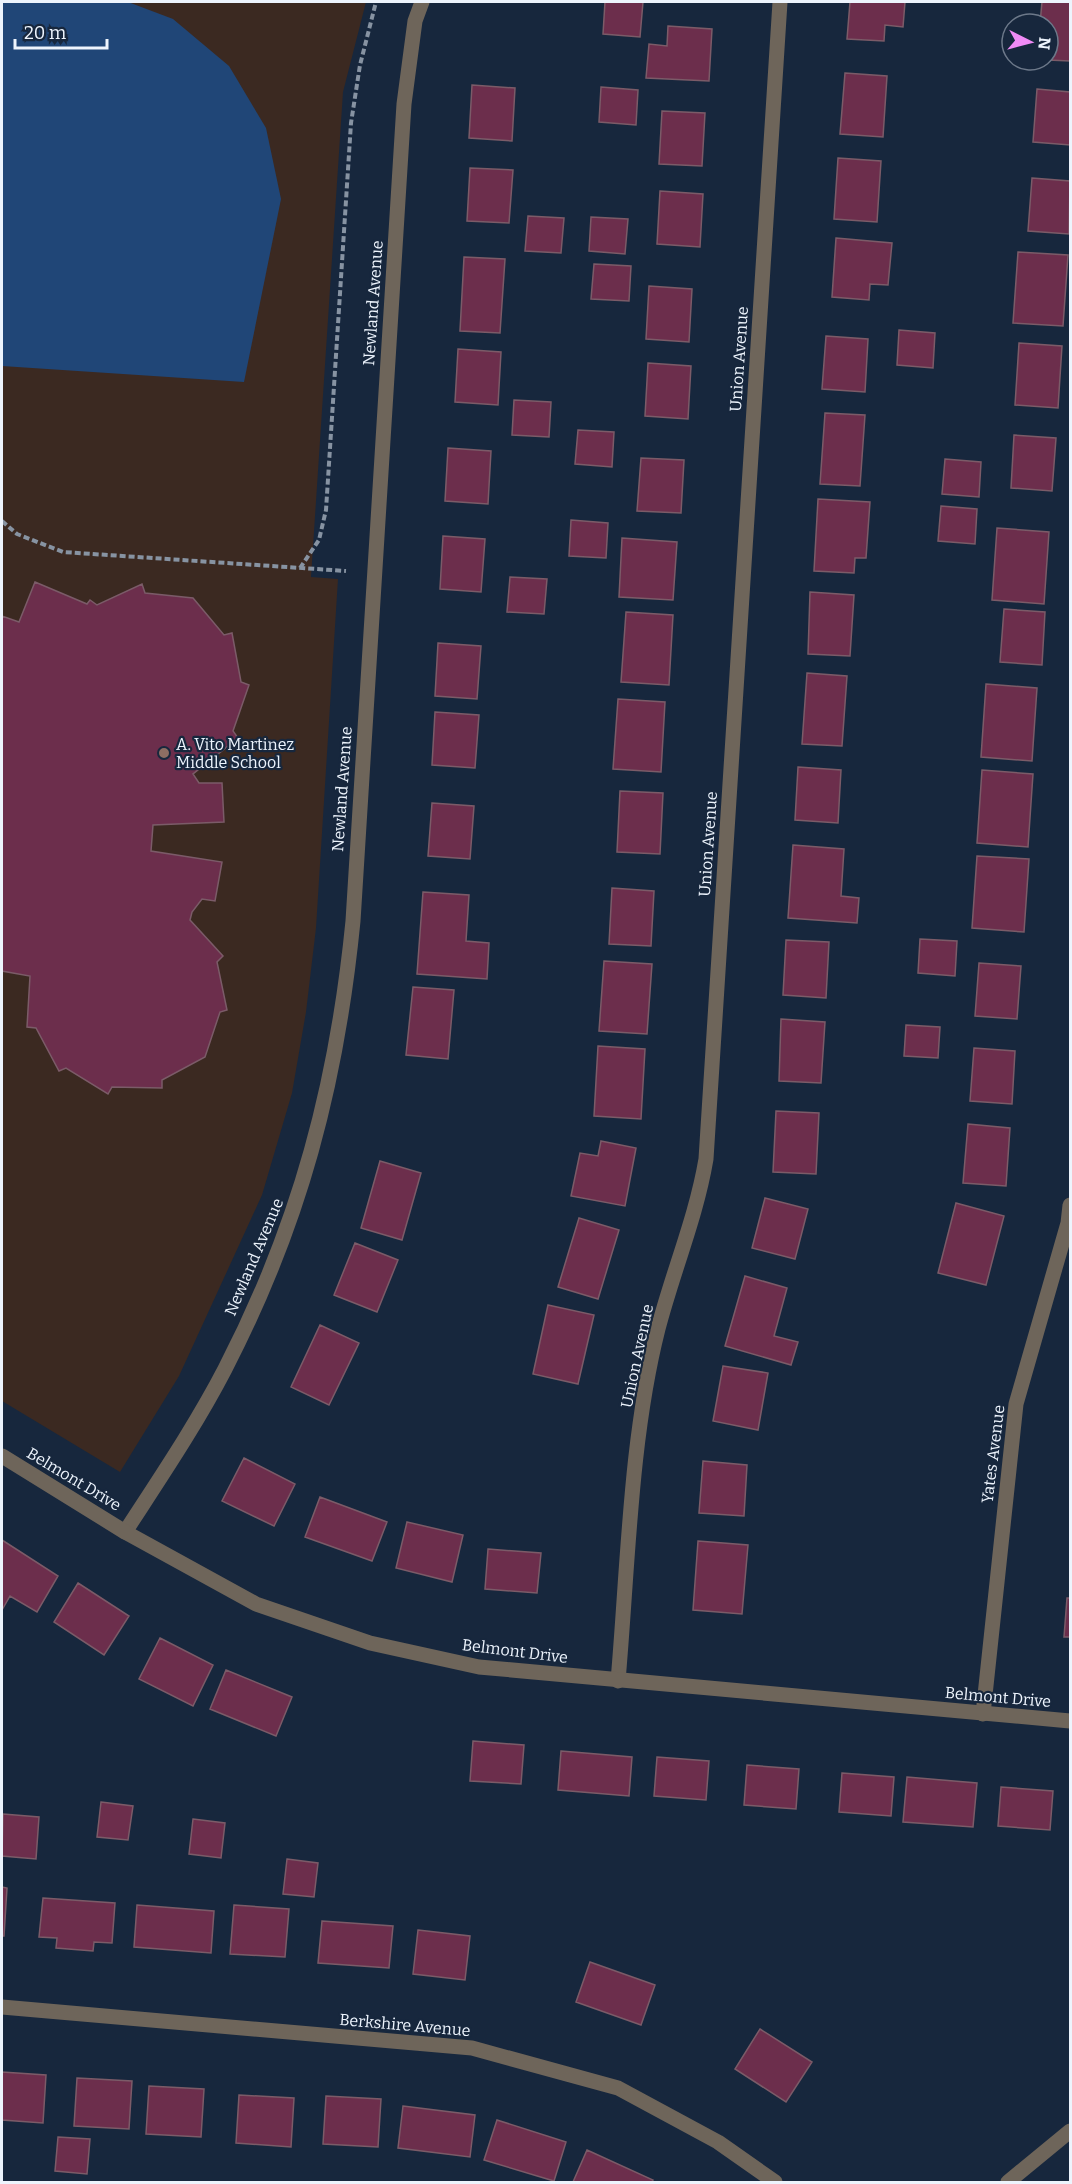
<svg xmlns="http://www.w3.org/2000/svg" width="1072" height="2184" viewBox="0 0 1072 2184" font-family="Bitter,serif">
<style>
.education{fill:#3b2921}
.green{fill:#204677}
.building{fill:#6c2e4c;stroke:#7b5b68;stroke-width:1.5}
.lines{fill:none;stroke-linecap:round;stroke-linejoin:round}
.path{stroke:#8793a2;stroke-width:4;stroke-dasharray:6 3;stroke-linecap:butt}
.minor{stroke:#6e655a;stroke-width:15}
.tertiary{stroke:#6e655a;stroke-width:15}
.education-dot{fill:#8d6e63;stroke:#17273d;stroke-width:2}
.labels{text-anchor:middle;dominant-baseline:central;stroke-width:4.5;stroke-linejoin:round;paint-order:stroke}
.street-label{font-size:16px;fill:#edf4fd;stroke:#17273d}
.poi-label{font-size:16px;fill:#edf4fd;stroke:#17273d;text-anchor:start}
</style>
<rect width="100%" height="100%" fill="#17273d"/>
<!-- education -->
<path class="education" d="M 2,2 L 366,2 L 343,92 L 311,577 L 338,579 L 316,928 L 306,1012 L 292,1093 L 262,1195 L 179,1376 L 120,1472 L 2,1401 Z"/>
<!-- green -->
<path class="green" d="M 2,2 L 128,2 L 173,19 L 229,66 L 266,128 L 281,199 L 244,382 L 2,366 Z"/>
<!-- building -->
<path class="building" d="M 605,2 L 643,2 L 640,37 L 603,34 Z
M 850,2 L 905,2 L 903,27 L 885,25 L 884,41 L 847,39 Z
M 1042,2 L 1070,2 L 1070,61 L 1048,60 L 1048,24 L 1040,24 Z
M 668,26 L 712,29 L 709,81 L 646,78 L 649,44 L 667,46 Z
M 845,73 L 887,76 L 883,137 L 840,134 Z
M 472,85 L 515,88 L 512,141 L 469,138 Z
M 601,87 L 638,90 L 636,125 L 599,122 Z
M 1037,89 L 1070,92 L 1070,145 L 1033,142 Z
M 662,111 L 705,113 L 702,166 L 659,164 Z
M 838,158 L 881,161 L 877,222 L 834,219 Z
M 470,168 L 513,170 L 509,223 L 467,221 Z
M 1032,178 L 1070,181 L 1069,234 L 1028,231 Z
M 660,191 L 703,194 L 700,247 L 657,244 Z
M 528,216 L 564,218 L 561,253 L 525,251 Z
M 591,217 L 628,219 L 625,254 L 589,251 Z
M 836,238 L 892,243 L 888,285 L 870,284 L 869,300 L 832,297 Z
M 1018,252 L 1068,255 L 1063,326 L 1013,323 Z
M 464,257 L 505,259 L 500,333 L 460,331 Z
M 594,264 L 631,266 L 629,301 L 591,299 Z
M 649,286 L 692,289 L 689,342 L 646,339 Z
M 899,330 L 935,333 L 933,368 L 897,365 Z
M 826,336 L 868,339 L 865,392 L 822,389 Z
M 1019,343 L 1062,346 L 1058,408 L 1015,405 Z
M 458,349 L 501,352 L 498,405 L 455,402 Z
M 648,363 L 691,366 L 688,419 L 645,416 Z
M 514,400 L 551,402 L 549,437 L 512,435 Z
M 825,413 L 865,415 L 860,486 L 820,484 Z
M 578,430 L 614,432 L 612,467 L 575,464 Z
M 1014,435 L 1056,438 L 1052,491 L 1011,488 Z
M 448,448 L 491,451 L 488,504 L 445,501 Z
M 641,458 L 684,460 L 681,513 L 637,511 Z
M 945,459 L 981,462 L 979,497 L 942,494 Z
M 818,499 L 870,502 L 866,558 L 855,558 L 854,573 L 814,571 Z
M 941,506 L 977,509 L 975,544 L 938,541 Z
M 571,520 L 608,523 L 606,558 L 569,556 Z
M 997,528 L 1049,532 L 1044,604 L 992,600 Z
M 443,536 L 485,539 L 481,592 L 440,589 Z
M 622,538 L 677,542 L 673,600 L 619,597 Z
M 510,577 L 547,579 L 544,614 L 507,612 Z
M 35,582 L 87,604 L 90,600 L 97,605 L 142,584 L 145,593 L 193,598 L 224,635 L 232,633 L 241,682 L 249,685 L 233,731 L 238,738 L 193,774 L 199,783 L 222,783 L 224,822 L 153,825 L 151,851 L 222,862 L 215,901 L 202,899 L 192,912 L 190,920 L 223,956 L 217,962 L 227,1010 L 220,1012 L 205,1057 L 162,1080 L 162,1088 L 112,1087 L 108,1094 L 66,1068 L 59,1071 L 36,1028 L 27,1027 L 30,976 L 2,971 L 2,616 L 19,622 Z
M 810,592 L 854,595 L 850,656 L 808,654 Z
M 1004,609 L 1045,612 L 1042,665 L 1000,662 Z
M 626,612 L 673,615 L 669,685 L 621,682 Z
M 438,643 L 481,646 L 477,699 L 435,696 Z
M 807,673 L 847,676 L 842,746 L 802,744 Z
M 986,684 L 1037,688 L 1032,761 L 981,757 Z
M 618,699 L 665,702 L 661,772 L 613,769 Z
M 435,712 L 479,715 L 475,768 L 432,765 Z
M 798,767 L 841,770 L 838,823 L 795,820 Z
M 982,770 L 1033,774 L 1028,847 L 977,843 Z
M 620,791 L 663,793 L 660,854 L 617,852 Z
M 432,803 L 474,806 L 470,859 L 428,856 Z
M 793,845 L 844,849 L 841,896 L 859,898 L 857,923 L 788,918 Z
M 977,856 L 1029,859 L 1024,932 L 972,928 Z
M 612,888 L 654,891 L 651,946 L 609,944 Z
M 423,892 L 469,895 L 466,941 L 489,943 L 487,979 L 417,974 Z
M 920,939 L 957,941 L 955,976 L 918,973 Z
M 786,940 L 829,942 L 826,998 L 783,995 Z
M 604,961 L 652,964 L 647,1034 L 599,1031 Z
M 979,963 L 1021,966 L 1017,1019 L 975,1016 Z
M 413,987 L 454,990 L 448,1059 L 406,1055 Z
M 781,1019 L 825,1022 L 821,1083 L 779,1081 Z
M 906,1025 L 940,1027 L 938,1058 L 904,1056 Z
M 598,1046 L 645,1049 L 641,1119 L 594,1116 Z
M 974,1048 L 1015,1051 L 1012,1104 L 970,1101 Z
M 776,1111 L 819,1113 L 816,1174 L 773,1172 Z
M 968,1124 L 1010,1128 L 1006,1186 L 963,1183 Z
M 601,1141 L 636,1148 L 625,1206 L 571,1196 L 580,1153 L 598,1156 Z
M 380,1161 L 421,1173 L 402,1240 L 361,1228 Z
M 765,1198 L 808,1209 L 795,1259 L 752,1248 Z
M 956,1203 L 1004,1216 L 986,1285 L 938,1273 Z
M 579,1218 L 619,1230 L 598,1299 L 558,1287 Z
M 355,1243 L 398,1260 L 377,1312 L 334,1295 Z
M 745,1276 L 787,1288 L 774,1336 L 798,1342 L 791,1365 L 725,1346 Z
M 548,1305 L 594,1315 L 578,1384 L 533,1374 Z
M 320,1325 L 359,1343 L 329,1405 L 291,1387 Z
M 723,1366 L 768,1373 L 758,1430 L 713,1421 Z
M 244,1458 L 295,1484 L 274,1526 L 222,1501 Z
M 703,1461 L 747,1465 L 744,1516 L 699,1513 Z
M 320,1497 L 387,1522 L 372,1561 L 305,1537 Z
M 407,1522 L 463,1535 L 452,1582 L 396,1568 Z
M 2,1540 L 58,1576 L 37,1612 L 10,1596 L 2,1610 Z
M 698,1541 L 748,1545 L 742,1614 L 693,1610 Z
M 488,1549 L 541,1553 L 537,1593 L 485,1589 Z
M 78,1583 L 129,1616 L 104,1655 L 54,1622 Z
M 1067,1598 L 1070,1598 L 1070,1637 L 1064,1637 Z
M 160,1638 L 213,1665 L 193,1706 L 139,1679 Z
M 226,1670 L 292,1697 L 276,1736 L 210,1709 Z
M 473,1741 L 524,1745 L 521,1784 L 470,1781 Z
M 561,1751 L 632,1757 L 629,1796 L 558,1790 Z
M 657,1757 L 709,1761 L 706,1800 L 654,1796 Z
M 747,1765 L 799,1769 L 796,1809 L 744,1805 Z
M 842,1773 L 894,1777 L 891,1816 L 839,1812 Z
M 907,1777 L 977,1783 L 973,1827 L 903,1822 Z
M 1001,1787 L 1053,1791 L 1050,1830 L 998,1826 Z
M 101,1802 L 133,1806 L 128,1840 L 97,1837 Z
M 3,1814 L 39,1817 L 36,1859 L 2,1856 Z
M 193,1819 L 225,1823 L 221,1858 L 189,1854 Z
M 287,1859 L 318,1863 L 314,1897 L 283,1894 Z
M 2,1887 L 7,1888 L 4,1936 L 2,1936 Z
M 43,1898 L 115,1903 L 112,1943 L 94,1942 L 93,1951 L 56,1948 L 57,1938 L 39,1937 Z
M 137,1905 L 214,1911 L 211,1953 L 134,1947 Z
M 234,1905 L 289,1909 L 285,1957 L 230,1954 Z
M 322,1921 L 393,1926 L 389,1968 L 318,1963 Z
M 418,1930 L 470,1936 L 465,1980 L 413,1974 Z
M 590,1962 L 655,1985 L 641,2025 L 576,2002 Z
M 760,2029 L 812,2062 L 786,2102 L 735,2069 Z
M 2,2072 L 46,2075 L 43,2123 L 2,2120 Z
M 77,2078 L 132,2081 L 129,2129 L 74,2126 Z
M 149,2086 L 204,2089 L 201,2137 L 146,2134 Z
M 239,2095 L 294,2098 L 291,2147 L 236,2143 Z
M 326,2096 L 381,2099 L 378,2147 L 323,2144 Z
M 403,2106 L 475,2115 L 470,2157 L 398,2148 Z
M 497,2120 L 566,2142 L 554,2181 L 484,2160 Z
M 58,2137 L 90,2139 L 87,2174 L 55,2171 Z
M 587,2150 L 653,2180 L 652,2182 L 573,2182 Z"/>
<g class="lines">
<!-- path -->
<path class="path" d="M 2,521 L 17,534 L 63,552 L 346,571
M 300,568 L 319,540 L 326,510 L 351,123 L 360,65 L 376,2"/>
<!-- minor -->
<path class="minor" d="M 125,1532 C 160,1478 196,1425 225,1369 C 300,1224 337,1083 353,921 L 404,104 L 415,21 L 422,2
M 618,1681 C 628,1567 630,1439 658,1329 C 673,1271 696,1218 706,1159 L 780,2
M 983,1714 L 1016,1404 L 1068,1223 L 1070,1205
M 2,2007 L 472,2048 L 618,2088 L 718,2142 L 775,2182
M 1008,2182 L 1070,2131"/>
<!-- tertiary -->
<path class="tertiary" d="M 2,1456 L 125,1532 L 256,1604 L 370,1643 L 479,1667 L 1070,1721"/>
</g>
<!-- markers -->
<circle class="education-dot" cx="164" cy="753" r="6"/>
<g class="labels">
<!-- street labels -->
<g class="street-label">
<text transform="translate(373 303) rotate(-86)">Newland Avenue</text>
<text transform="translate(739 359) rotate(-86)">Union Avenue</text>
<text transform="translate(342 789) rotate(-86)">Newland Avenue</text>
<text transform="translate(708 844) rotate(-86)">Union Avenue</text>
<text transform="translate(254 1257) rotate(-67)">Newland Avenue</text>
<text transform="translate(637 1356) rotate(-78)">Union Avenue</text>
<text transform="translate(993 1454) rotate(-83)">Yates Avenue</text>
<text transform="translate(74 1479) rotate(31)">Belmont Drive</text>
<text transform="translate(515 1651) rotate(7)">Belmont Drive</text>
<text transform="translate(998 1697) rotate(5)">Belmont Drive</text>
<text transform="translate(405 2025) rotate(5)">Berkshire Avenue</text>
</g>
<!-- poi labels -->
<g class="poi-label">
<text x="176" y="744">A. Vito Martinez<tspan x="176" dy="18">Middle School</tspan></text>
</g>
</g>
<!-- border -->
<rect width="1072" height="2184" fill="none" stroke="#edf4fd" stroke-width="6"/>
<!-- north arrow -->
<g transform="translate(1030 42) rotate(96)"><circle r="28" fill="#17273d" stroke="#6d798a" stroke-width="1.5"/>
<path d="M0-4.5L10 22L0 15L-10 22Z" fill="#f08bf6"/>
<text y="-9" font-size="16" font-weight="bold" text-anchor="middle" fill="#edf4fd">N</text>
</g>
<!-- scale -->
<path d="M15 39v9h92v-9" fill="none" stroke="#edf4fd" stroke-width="3"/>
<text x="24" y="39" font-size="18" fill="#edf4fd" stroke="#17273d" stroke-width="4.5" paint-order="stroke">20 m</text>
</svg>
